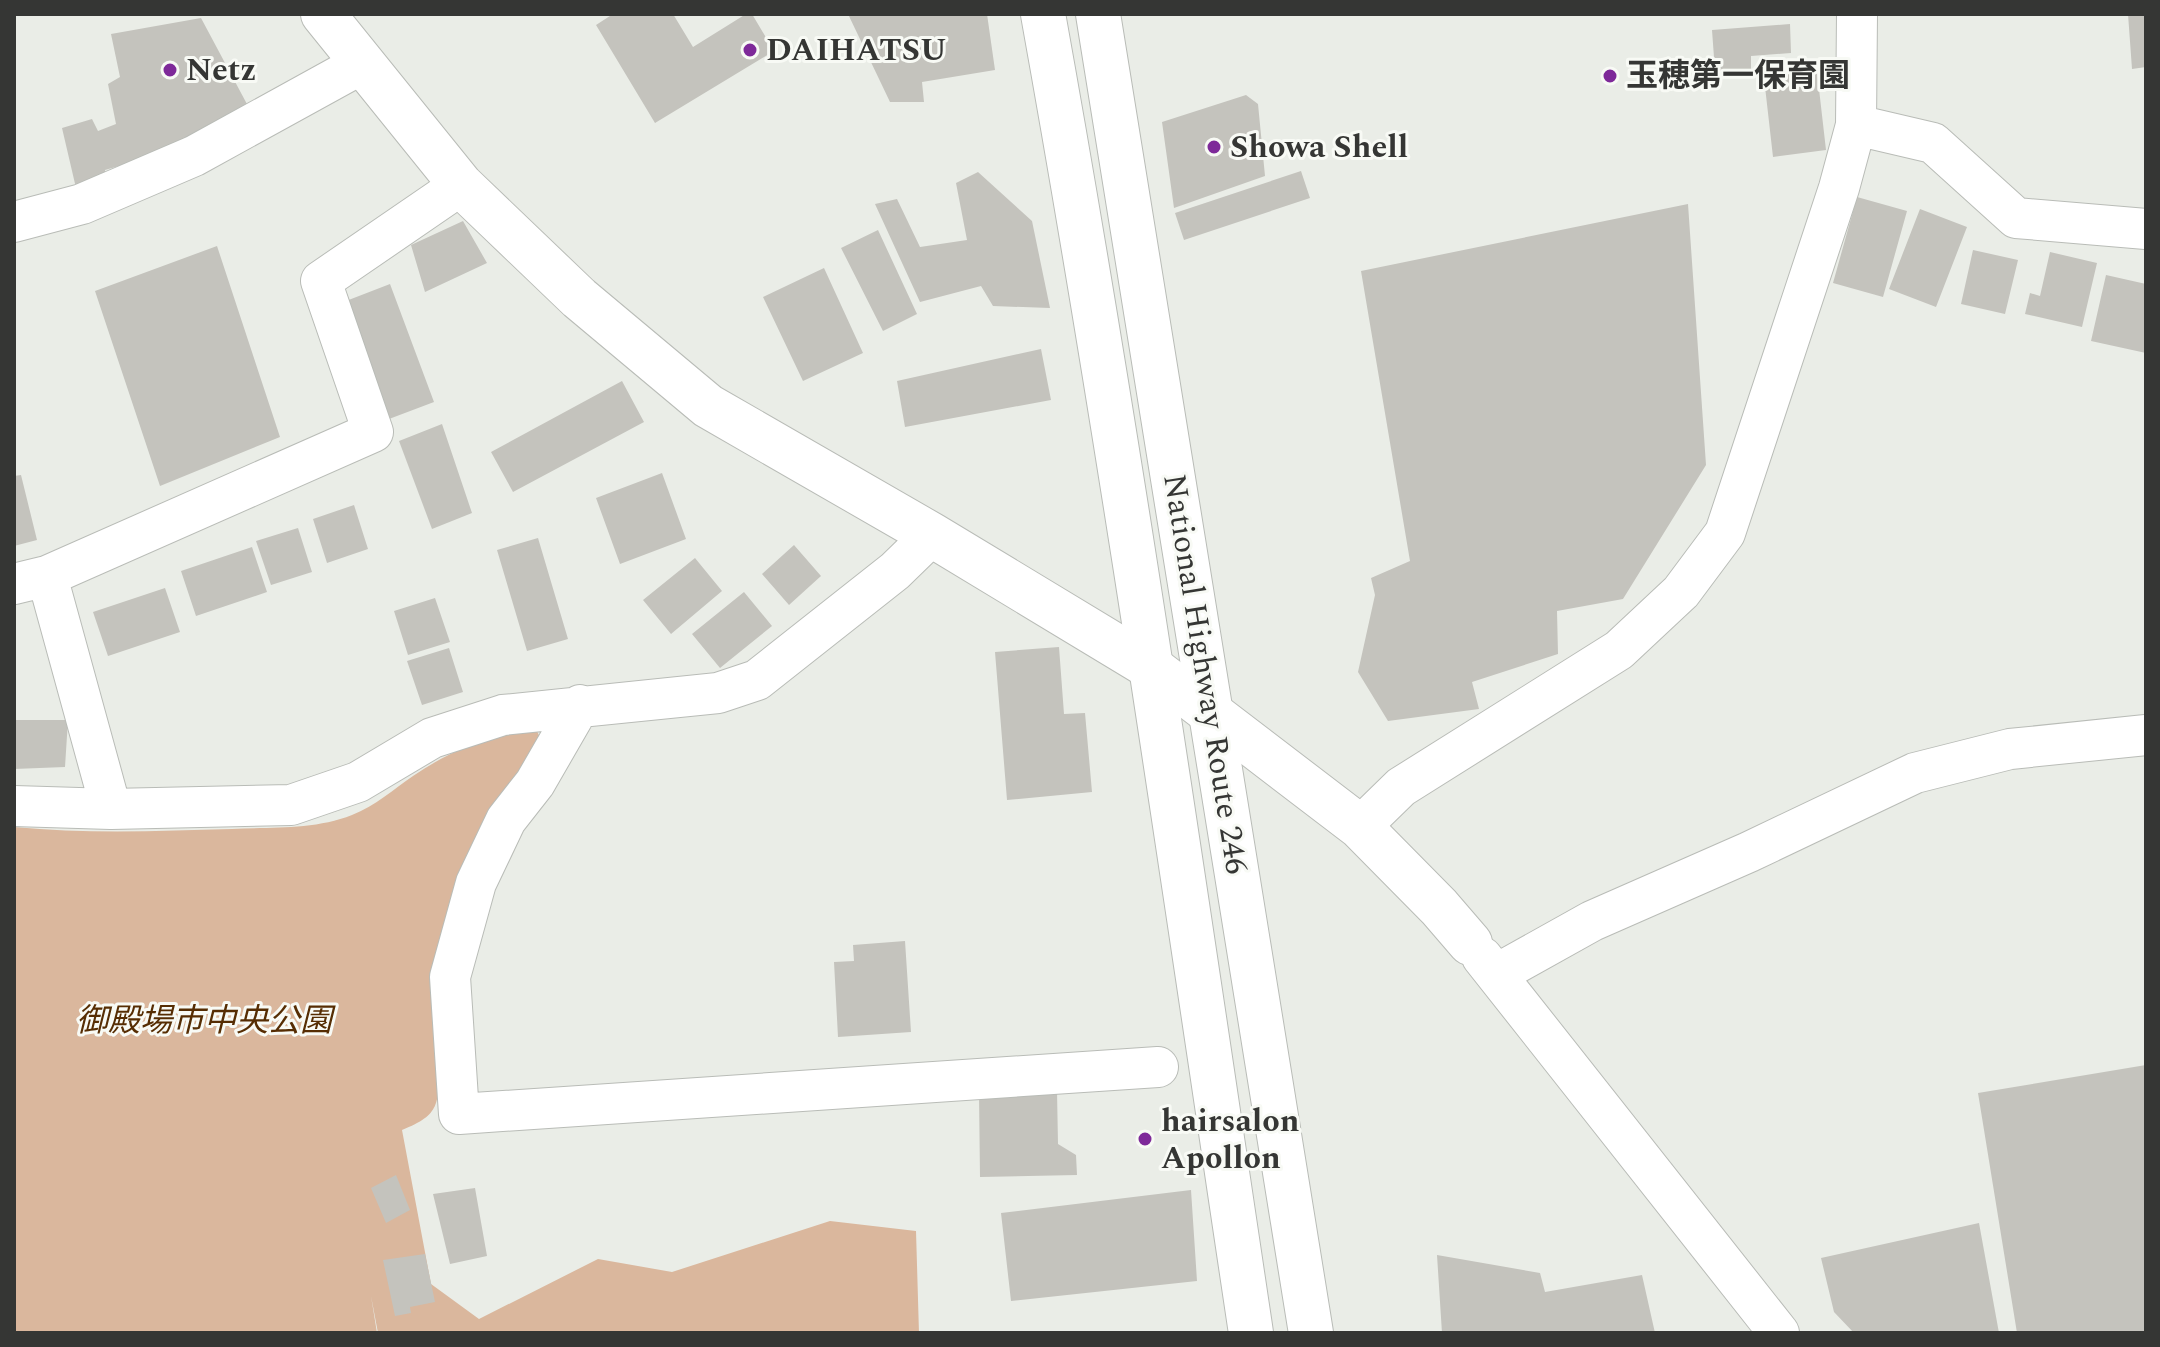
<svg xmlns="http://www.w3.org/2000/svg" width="2160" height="1347" viewBox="0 0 2160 1347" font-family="Spectral,'Noto Sans JP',serif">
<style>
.green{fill:#dab79d}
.building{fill:#c4c3bd}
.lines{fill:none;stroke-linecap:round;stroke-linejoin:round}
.minor-casing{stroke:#b9bcb7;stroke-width:42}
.tertiary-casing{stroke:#b9bcb7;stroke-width:46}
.trunk-casing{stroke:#b9bcb7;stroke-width:46}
.minor{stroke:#fff;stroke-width:40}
.tertiary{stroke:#fff;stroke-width:44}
.trunk{stroke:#fff;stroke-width:44}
.poi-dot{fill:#7e2999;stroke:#f8faf5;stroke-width:3}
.labels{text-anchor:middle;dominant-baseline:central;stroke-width:6;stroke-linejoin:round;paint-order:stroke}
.poi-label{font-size:32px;font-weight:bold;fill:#353634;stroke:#f8faf5;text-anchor:start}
.street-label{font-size:32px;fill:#353634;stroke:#f8faf5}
.park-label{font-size:32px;font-style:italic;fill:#562d03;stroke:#f8faf5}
</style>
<rect width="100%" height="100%" fill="#eaede7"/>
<!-- green -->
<path class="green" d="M 537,731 L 543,744 L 531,764 L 440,1065 C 437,1104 442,1114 402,1130 L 431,1284 L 479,1319 L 598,1259 L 672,1272 L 830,1221 L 916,1231 L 919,1333 L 378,1333 L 371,1296 L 377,1333 L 14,1333 L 14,827 C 86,834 160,831 232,829 C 272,827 314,830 352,815 C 375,806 394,789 413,776 C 451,750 491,734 537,731 Z"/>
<!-- building -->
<path class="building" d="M 613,14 L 673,14 L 693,47 L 746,14 L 752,14 L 774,51 L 655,123 L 596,25 Z
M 848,14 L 987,14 L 995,70 L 922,82 L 924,102 L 890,102 Z
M 2128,14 L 2146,14 L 2146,67 L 2132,69 Z
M 201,18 L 248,106 L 171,151 L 105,170 L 106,184 L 76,188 L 62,128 L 92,119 L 98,131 L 116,124 L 108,84 L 120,77 L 111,34 Z
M 1790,24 L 1791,53 L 1751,56 L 1751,69 L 1715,71 L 1712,30 Z
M 1816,63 L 1826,150 L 1773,157 L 1763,69 Z
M 1246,95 L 1258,104 L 1265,176 L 1174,208 L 1162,122 Z
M 1301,171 L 1310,198 L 1184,240 L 1175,213 Z
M 978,172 L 1032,221 L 1050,308 L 993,306 L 981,286 L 920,302 L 875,204 L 897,199 L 920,247 L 967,240 L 956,183 Z
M 1857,197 L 1907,211 L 1883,297 L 1833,283 Z
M 1688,204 L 1706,465 L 1623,599 L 1557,611 L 1558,654 L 1472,682 L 1479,709 L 1388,721 L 1358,672 L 1375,595 L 1371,578 L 1410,561 L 1361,271 Z
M 1920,209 L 1967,227 L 1936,307 L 1889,289 Z
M 463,221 L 487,263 L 425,292 L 411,245 Z
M 878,230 L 917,314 L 883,331 L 841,248 Z
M 217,246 L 280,437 L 160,486 L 95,291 Z
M 1973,250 L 2018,260 L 2005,314 L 1961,304 Z
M 2050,252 L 2097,263 L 2082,327 L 2025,314 L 2030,293 L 2040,296 Z
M 824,268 L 863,353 L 803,381 L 763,297 Z
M 2106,275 L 2146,284 L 2146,353 L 2091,341 Z
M 390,284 L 434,402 L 389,419 L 346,301 Z
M 1041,349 L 1051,400 L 905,427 L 897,381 Z
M 622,381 L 644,422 L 513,492 L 491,452 Z
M 442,424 L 472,513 L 432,529 L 399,441 Z
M 662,473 L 686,539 L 620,564 L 596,498 Z
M 21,475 L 37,540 L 14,546 L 14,476 Z
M 354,505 L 368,549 L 327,563 L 313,519 Z
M 298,528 L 312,572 L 271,585 L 256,541 Z
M 538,538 L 568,639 L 527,651 L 497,550 Z
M 794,545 L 821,576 L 789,605 L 762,574 Z
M 252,547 L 267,592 L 196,616 L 181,571 Z
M 695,558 L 722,591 L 671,634 L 643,600 Z
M 165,588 L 180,632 L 108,656 L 93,612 Z
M 744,592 L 772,626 L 720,668 L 692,634 Z
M 435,598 L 450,642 L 408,655 L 394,611 Z
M 1059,647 L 1064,714 L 1085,713 L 1092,792 L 1007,800 L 995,652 Z
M 449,648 L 463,692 L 422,705 L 407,661 Z
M 14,720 L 68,720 L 65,767 L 14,769 Z
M 905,941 L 911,1032 L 838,1037 L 834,962 L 854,961 L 853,945 Z
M 2146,1065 L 2146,1332 L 2017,1333 L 1978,1093 Z
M 1057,1091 L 1058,1144 L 1076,1155 L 1077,1175 L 980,1177 L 979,1093 Z
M 396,1175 L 410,1210 L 386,1223 L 371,1188 Z
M 475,1188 L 487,1256 L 450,1264 L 433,1194 Z
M 1191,1190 L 1197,1281 L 1011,1301 L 1001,1213 Z
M 1979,1223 L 1999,1333 L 1854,1333 L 1834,1312 L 1821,1258 Z
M 425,1254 L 435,1302 L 410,1307 L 411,1313 L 395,1316 L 383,1260 Z
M 1437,1255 L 1540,1273 L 1545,1292 L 1642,1275 L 1655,1333 L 1442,1333 Z"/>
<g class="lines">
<defs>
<path id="minor" d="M 1856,125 L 1933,143 L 2016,218 L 2146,229
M 14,222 L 82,204 L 194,156 L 363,63
M 47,576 L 111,809
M 14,584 L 47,576 L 373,432 L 321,281 L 461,185
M 580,705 L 535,783 L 506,820 L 476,883 L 450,977 L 459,1114 L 1158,1067
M 14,806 L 111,809 L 291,805 L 358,782 L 432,738 L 503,715 L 718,693 L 757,680 L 895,571 L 932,535
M 1360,827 L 1401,787 L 1619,650 L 1681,592 L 1725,533 L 1839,188 L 1856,125 L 1857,14
M 1482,957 L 1779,1333
M 1497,974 L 1592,921 L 1749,852 L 1915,773 L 2010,749 L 2146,735"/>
<path id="tertiary" d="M 323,14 L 461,185 L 579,298 L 708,406 L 932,535 L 1152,668 L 1360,827 L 1439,907 L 1470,943"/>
<path id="trunk" d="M 1043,14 C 1122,452 1185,893 1251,1333
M 1098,14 L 1311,1333"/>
</defs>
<!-- minor casing -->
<use href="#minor" class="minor-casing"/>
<!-- tertiary casing -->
<use href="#tertiary" class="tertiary-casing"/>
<!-- trunk casing -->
<use href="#trunk" class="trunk-casing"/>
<!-- minor -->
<use href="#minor" class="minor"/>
<!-- tertiary -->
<use href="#tertiary" class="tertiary"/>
<!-- trunk -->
<use href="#trunk" class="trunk"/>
</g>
<!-- markers -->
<g class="poi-dot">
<circle cx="750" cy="50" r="8"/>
<circle cx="170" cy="70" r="8"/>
<circle cx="1610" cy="76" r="8"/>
<circle cx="1214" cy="147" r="8"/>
<circle cx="1145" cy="1139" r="8"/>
</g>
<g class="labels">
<!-- poi labels -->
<g class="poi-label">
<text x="766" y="50">DAIHATSU</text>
<text x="186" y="70">Netz</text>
<text x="1626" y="76">玉穂第一保育園</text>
<text x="1230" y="147">Showa Shell</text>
<text x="1161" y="1121">hairsalon<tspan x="1161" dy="37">Apollon</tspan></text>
</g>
<!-- street labels -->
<g class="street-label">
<text transform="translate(1205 674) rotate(81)">National Highway Route 246</text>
</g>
<!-- park labels -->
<g class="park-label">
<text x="204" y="1021">御殿場市中央公園</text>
</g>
</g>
<!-- border -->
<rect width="2160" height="1347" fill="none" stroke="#353634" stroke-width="32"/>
</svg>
